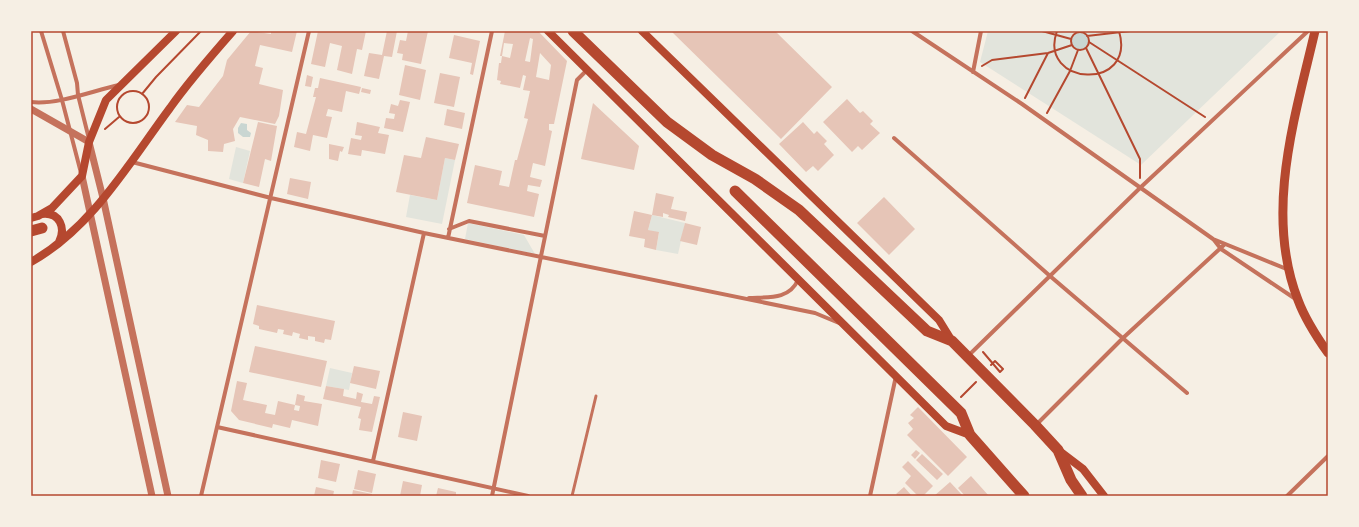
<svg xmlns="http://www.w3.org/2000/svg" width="1359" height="527" viewBox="0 0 1359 527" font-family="Cabin,sans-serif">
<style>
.green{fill:#e2e4dc}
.water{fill:#c9d6d2}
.building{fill:#e6c5b7;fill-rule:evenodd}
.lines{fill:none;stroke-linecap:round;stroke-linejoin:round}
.path{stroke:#b5482f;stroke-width:2}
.service{stroke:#c5725c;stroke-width:3}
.minor{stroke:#c5725c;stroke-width:4}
.tertiary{stroke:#c5725c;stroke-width:7}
.secondary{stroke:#b5482f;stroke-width:8}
.primary{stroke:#b5482f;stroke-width:9}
.motorway{stroke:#b5482f;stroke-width:11}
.neatline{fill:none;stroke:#b5482f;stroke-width:1.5}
</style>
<rect width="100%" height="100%" fill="#f6efe4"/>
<!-- green -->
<path class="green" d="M 988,31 L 1281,31 L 1141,165 L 980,62 Z
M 236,147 L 250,151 L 243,183 L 229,179 Z
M 445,158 L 455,160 L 442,224 L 406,217 L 410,195 L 437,200 Z
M 652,215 L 685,223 L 678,254 L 656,250 L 659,233 L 648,230 Z
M 468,223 L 524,235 L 535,254 L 465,239 Z
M 330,368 L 352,373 L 349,390 L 326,386 Z"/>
<!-- water -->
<path class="water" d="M1071 41a9 9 0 1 1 18 0a9 9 0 1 1-18 0Z
M 241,123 L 247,124 L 247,130 L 251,133 L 250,137 L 243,137 L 238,133 L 238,128 Z"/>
<!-- building -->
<path class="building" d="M 251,31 L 271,34 L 271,31 L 297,31 L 292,52 L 260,45 L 255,66 L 263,68 L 259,84 L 283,90 L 279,116 L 275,124 L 240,117 L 233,129 L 235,141 L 224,144 L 223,152 L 208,151 L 208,140 L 196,135 L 197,126 L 175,122 L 187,105 L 199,107 L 223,76 L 227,60 Z
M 318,31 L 366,31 L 362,50 L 357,49 L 352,74 L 337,70 L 342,46 L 330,43 L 325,67 L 311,64 Z
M 387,31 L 397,31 L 392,57 L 384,56 L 379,79 L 364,76 L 369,53 L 382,55 Z
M 408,31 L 428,31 L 421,64 L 402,60 L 403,54 L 397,53 L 400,40 L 406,41 Z
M 505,31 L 538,31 L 567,61 L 554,124 L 549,124 L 549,130 L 552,131 L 545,166 L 533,163 L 530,177 L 542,180 L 540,187 L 528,185 L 527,191 L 539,194 L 534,217 L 467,203 L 475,165 L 502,171 L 499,185 L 509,187 L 515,160 L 517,160 L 528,119 L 524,118 L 530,91 L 523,90 L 526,76 L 523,75 L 520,88 L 500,84 L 501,81 L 497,80 L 499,63 L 501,63 L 502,56 L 510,58 L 513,44 L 504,43 L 502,56 L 500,56 ZM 530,38 L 533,39 L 530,62 L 525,61 ZM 540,53 L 551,65 L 549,80 L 536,77 Z
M 671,31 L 775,31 L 832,87 L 781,139 Z
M 454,35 L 480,41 L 473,75 L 470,74 L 472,63 L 449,58 Z
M 405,65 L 426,70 L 420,100 L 399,95 Z
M 440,73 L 460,77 L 454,107 L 434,103 Z
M 307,75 L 313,77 L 311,87 L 305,86 Z
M 320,78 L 361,87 L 359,94 L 346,91 L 342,112 L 328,109 L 326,116 L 332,117 L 327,138 L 313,135 L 310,151 L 294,147 L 297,132 L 306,134 L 316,97 L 313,97 L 315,88 L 318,88 Z
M 362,88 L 371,90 L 370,94 L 361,92 Z
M 847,99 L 860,113 L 863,111 L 873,121 L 870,124 L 880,133 L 862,150 L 858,146 L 852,152 L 823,122 Z
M 400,100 L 410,102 L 403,132 L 384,128 L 386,118 L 394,119 L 395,114 L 389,113 L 391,104 L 398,106 Z
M 593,103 L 639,146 L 634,170 L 581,159 Z
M 447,109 L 465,113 L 462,129 L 444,125 Z
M 258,122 L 277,126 L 271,161 L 265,159 L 259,187 L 243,183 Z
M 357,122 L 380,127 L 378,133 L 389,135 L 385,154 L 362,150 L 361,156 L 348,154 L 351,138 L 361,140 L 362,136 L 355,135 Z
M 803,122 L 814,134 L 817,131 L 827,141 L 824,144 L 834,155 L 818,171 L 813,166 L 806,172 L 779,144 Z
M 426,137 L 459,144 L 455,160 L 445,158 L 437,200 L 396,192 L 404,155 L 421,158 Z
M 329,144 L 344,147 L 342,152 L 340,151 L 338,161 L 329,159 Z
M 290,178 L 311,182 L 308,199 L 287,194 Z
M 656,193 L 674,197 L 671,209 L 687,212 L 685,221 L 668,217 L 669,215 L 663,213 L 663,217 L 652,215 L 648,230 L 659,232 L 656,250 L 644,247 L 645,239 L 629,236 L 634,211 L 652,215 Z
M 884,197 L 915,229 L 889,255 L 857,223 Z
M 685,223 L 701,227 L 697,245 L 680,241 Z
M 257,305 L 335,321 L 331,340 L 325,339 L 324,343 L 315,341 L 315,337 L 308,336 L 308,340 L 299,338 L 300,334 L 293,332 L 292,336 L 283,334 L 284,330 L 278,329 L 277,333 L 259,329 L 259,326 L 253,324 Z
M 255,346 L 327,361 L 321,387 L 249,372 Z
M 354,366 L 380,371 L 376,389 L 350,383 Z
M 237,381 L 247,383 L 243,400 L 267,405 L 265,413 L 275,415 L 278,401 L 295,405 L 294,410 L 299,411 L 300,406 L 295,405 L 297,394 L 305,396 L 304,401 L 322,404 L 318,426 L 292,420 L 290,428 L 273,424 L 272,428 L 239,420 L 231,411 Z
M 326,386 L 344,389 L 343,396 L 356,399 L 357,392 L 363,394 L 361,402 L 372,404 L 374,396 L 380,397 L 372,432 L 359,430 L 361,419 L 358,418 L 361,407 L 323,399 Z
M 918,407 L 967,457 L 948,476 L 907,435 L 913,429 L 908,423 L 914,418 L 910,415 Z
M 403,412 L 422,416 L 417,441 L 398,437 Z
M 916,450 L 920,453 L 915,459 L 911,455 Z
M 922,454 L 943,474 L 937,480 L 916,460 Z
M 321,460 L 340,464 L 336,482 L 318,478 Z
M 908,461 L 933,486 L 923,496 L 918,496 L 905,483 L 911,476 L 902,467 Z
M 358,470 L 376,474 L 372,493 L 354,489 Z
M 971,476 L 989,496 L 965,496 L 958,488 Z
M 403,481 L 422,485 L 420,496 L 400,496 Z
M 950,482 L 963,496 L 934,496 Z
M 316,487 L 334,491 L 333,496 L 314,496 Z
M 904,487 L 912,496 L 898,496 L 896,494 Z
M 438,488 L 456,492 L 456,496 L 436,496 Z
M 353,490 L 372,494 L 372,496 L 352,496 Z"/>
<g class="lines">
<!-- path -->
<path class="path" d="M 1042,31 L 1071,39
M 1057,31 C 1037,86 1137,92 1119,31
M1071 41a9 9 0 1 1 18 0a9 9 0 1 1-18 0Z
M 1087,36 L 1130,31
M 1089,42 L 1205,117
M 1086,48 L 1140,159 L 1140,178
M 982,66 L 992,60 L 1048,53 L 1072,45
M117 107a16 16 0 1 1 32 0a16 16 0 1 1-32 0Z
M 142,94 L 156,77 L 201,31
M 1025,98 L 1048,53
M 1047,113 L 1070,71 L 1078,50
M 105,129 L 119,117
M 983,352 L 1000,372 L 1003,369 L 995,361 L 991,365
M 961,397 L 976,382"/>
<!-- service -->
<path class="service" d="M 572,496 L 596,396"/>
<!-- minor -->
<path class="minor" d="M 41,31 L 62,100 L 81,173
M 63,31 L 77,83 L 78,95 L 89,139
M 912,31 L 1022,104 L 1213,239 L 1289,270
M 973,72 L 981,31
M 31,102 C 58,105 92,91 119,85
M 894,138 L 1050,276 L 1187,393
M 132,162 L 271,198 L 424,233 L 815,313 L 839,323
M 449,229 L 469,221 L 545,236
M 448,238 L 492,31
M 1214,240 L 1221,249 L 1297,300
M 749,298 C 768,297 789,300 798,280
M 968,356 L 1141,187 L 1308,31
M 1036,425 L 1123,338 L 1225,244
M 217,427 L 528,496
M 373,461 L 424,233
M 201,496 L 309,31
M 492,496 L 577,80 L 586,71
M 870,496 L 896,376
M 1287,496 L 1328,456"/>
<!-- tertiary -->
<path class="tertiary" d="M 31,109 L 89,142 L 103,198 L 168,496
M 82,176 L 152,496"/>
<!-- secondary -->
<path class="secondary" d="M 548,31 L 946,426 L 970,435
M 642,31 L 939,320 L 952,341
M 42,214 C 60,212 66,228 59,242
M 31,218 L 38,216 L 52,208 L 82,176 L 89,142 L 106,100 L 176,31
M 31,262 C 92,228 129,163 170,108 C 189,81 211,56 233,31
M 1058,450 L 1083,469 L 1104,496"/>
<!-- primary -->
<path class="primary" d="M 1315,31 C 1295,117 1264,213 1298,300 C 1305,319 1316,336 1328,353"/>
<!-- motorway -->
<path class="motorway" d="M 573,31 L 667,122 L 712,155 L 755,179 L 799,210 L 927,331 L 952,341 L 1035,425 L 1058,450 L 1071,480 L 1082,496
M 735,191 L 961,413 L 970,435 L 1024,496
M 31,231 L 42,228"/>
</g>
<!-- border -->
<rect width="1359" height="527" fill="none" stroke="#f6efe4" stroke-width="64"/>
<rect x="32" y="32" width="1295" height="463" class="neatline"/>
</svg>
